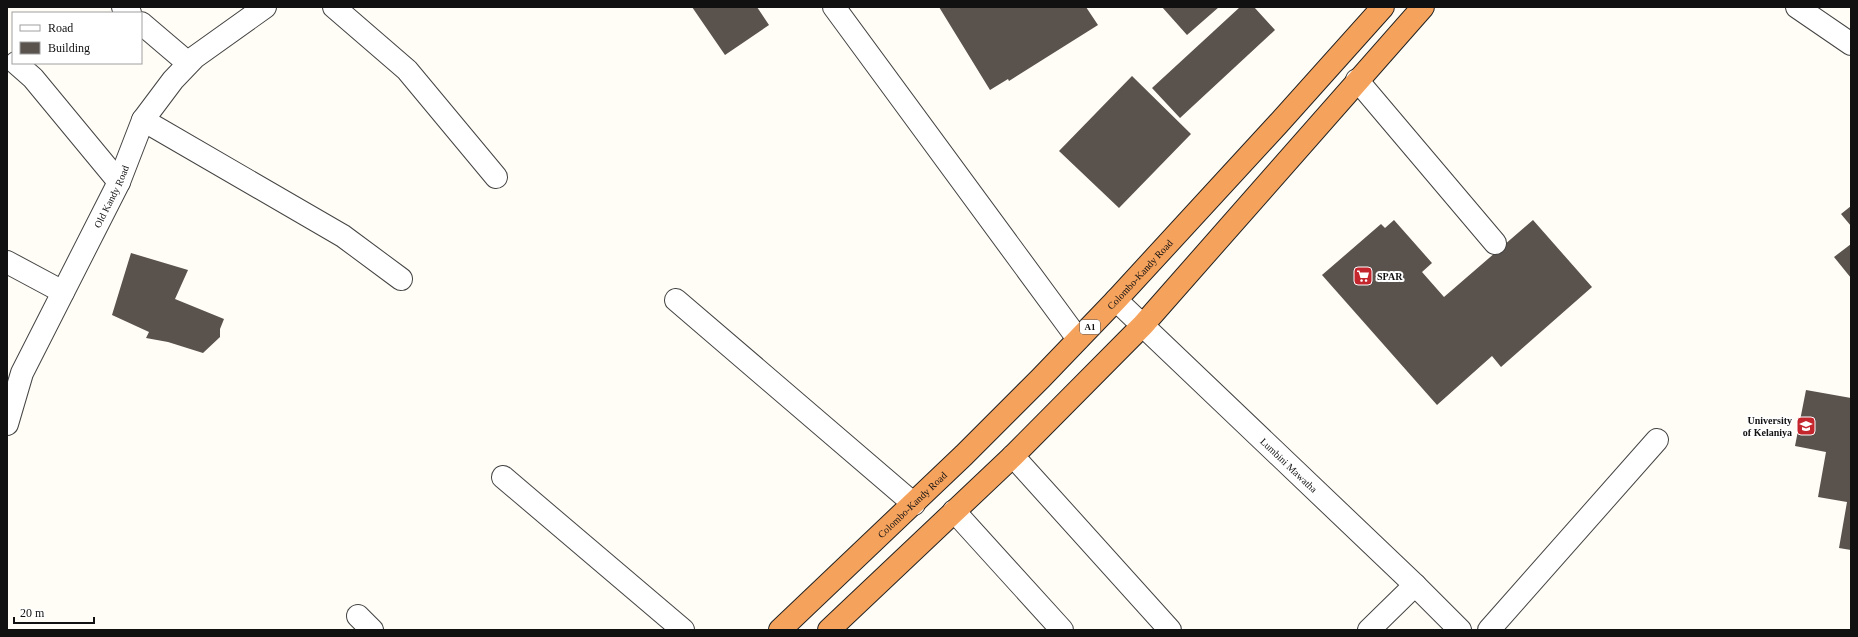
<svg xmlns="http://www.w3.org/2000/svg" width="1858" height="637" viewBox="0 0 1858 637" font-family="'Times New Roman',serif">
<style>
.building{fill:#5a524d}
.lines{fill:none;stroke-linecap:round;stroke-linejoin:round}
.minor-casing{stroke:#444;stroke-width:24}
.highway-casing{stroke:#222;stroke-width:24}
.minor{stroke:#fff;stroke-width:22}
.highway{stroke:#f5a25d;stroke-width:22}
.labels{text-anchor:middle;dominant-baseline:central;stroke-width:4;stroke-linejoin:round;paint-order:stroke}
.shield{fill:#fff;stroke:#585858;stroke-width:1}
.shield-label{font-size:9px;font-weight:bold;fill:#111}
.street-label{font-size:10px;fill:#111;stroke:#fff}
.poi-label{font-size:10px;font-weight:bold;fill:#111;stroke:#fff;text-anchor:start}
</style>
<rect width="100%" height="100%" fill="#fffdf5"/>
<!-- building -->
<path class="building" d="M 692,7 L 757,7 L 769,25 L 725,55 Z
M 939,7 L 1086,7 L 1098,25 L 1009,81 L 1008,79 L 990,90 Z
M 1162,7 L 1219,7 L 1187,35 Z
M 1240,7 L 1254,7 L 1275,30 L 1180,118 L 1152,88 Z
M 1132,76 L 1191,134 L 1119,208 L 1059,151 Z
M 1851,206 L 1851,226 L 1841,214 Z
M 1394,220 L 1432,263 L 1422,272 L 1444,297 L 1533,220 L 1592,287 L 1501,367 L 1492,356 L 1437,405 L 1322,275 L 1381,224 L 1385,228 Z
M 1851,244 L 1851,278 L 1834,257 Z
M 131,253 L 188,270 L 175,299 L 224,319 L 220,329 L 220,337 L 203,353 L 168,342 L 146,338 L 149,332 L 112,315 Z
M 1806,390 L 1851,398 L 1851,550 L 1839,548 L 1847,502 L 1818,497 L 1826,452 L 1795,446 Z"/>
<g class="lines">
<defs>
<g id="minor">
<path d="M 123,7 L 130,13"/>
<path d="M 334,7 L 407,70 L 496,177"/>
<path d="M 834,7 L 1078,339"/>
<path d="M 1797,7 L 1851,44"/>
<path d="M 141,23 L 188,63"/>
<path d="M 16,63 L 33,78 L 119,182"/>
<path d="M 1357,80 L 1495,243"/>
<path d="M 143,120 L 343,236 L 401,279"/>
<path d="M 7,262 L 63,292"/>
<path d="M 676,300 L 914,504"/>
<path id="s1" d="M 1116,300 L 1415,585 L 1460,630"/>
<path id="s2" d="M 7,424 L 22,373 L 119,182 L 143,120 L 173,80 L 195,57 L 265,7"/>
<path d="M 1013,456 L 1170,630"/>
<path d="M 503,477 L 683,630"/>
<path d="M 954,511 L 1062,630"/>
<path d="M 358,616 L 372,630"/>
<path d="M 1369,630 L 1415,585"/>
<path d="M 1489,630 L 1657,440"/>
</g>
<g id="highway">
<path id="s3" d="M 780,630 L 964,455 L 1041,378 L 1116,300 L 1278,124 L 1383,7"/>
<path d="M 829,630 L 1013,456 L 1143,325 L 1423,7"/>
</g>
</defs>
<!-- minor casing -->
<use href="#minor" class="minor-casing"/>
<!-- highway casing -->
<use href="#highway" class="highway-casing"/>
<!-- minor -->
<use href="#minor" class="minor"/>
<!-- highway -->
<use href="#highway" class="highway"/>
</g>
<!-- icons -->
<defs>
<symbol id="supermarket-square" viewBox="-11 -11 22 22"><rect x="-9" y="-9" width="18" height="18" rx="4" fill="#c4262e" stroke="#fff"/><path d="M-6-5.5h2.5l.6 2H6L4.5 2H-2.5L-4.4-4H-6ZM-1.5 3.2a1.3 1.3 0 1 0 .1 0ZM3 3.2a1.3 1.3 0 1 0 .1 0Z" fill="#fff"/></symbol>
<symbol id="university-square" viewBox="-11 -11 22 22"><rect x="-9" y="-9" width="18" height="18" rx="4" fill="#c4262e" stroke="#fff"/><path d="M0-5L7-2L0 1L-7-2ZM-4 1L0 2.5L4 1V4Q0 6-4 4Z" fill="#fff"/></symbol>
</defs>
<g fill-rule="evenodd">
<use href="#supermarket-square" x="1352" y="265" width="22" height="22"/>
<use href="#university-square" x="1795" y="415" width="22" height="22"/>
</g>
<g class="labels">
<!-- shield labels -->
<rect class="shield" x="1080" y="320" width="20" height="14" rx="3"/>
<g class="shield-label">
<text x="1090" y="327">A1</text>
</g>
<!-- street labels -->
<g class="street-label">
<text stroke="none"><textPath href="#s2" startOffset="251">Old Kandy Road</textPath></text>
<text stroke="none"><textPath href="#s3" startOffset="506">Colombo-Kandy Road</textPath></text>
<text stroke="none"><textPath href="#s1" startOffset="239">Lumbini Mawatha</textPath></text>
<text stroke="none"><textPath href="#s3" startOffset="182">Colombo-Kandy Road</textPath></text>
</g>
<!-- poi labels -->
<g class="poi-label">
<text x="1377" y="276">SPAR</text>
<text x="1792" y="420" text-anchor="end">University<tspan x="1792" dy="12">of Kelaniya</tspan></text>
</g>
</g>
<!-- border -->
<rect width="1858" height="637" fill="none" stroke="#111111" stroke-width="16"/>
<!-- legend -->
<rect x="12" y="12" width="130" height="52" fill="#ffffff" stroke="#a0a0a0"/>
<rect x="20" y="25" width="20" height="6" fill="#ffffff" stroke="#a0a0a0"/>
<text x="48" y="32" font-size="12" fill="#111111">Road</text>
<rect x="20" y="42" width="20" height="12" fill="#5a524d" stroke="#a0a0a0"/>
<text x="48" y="52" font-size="12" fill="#111111">Building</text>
<!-- scale -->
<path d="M14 617v6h80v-6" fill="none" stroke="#111111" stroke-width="2"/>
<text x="20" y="617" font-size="12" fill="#111111" stroke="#ffffff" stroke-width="3" paint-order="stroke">20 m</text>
</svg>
